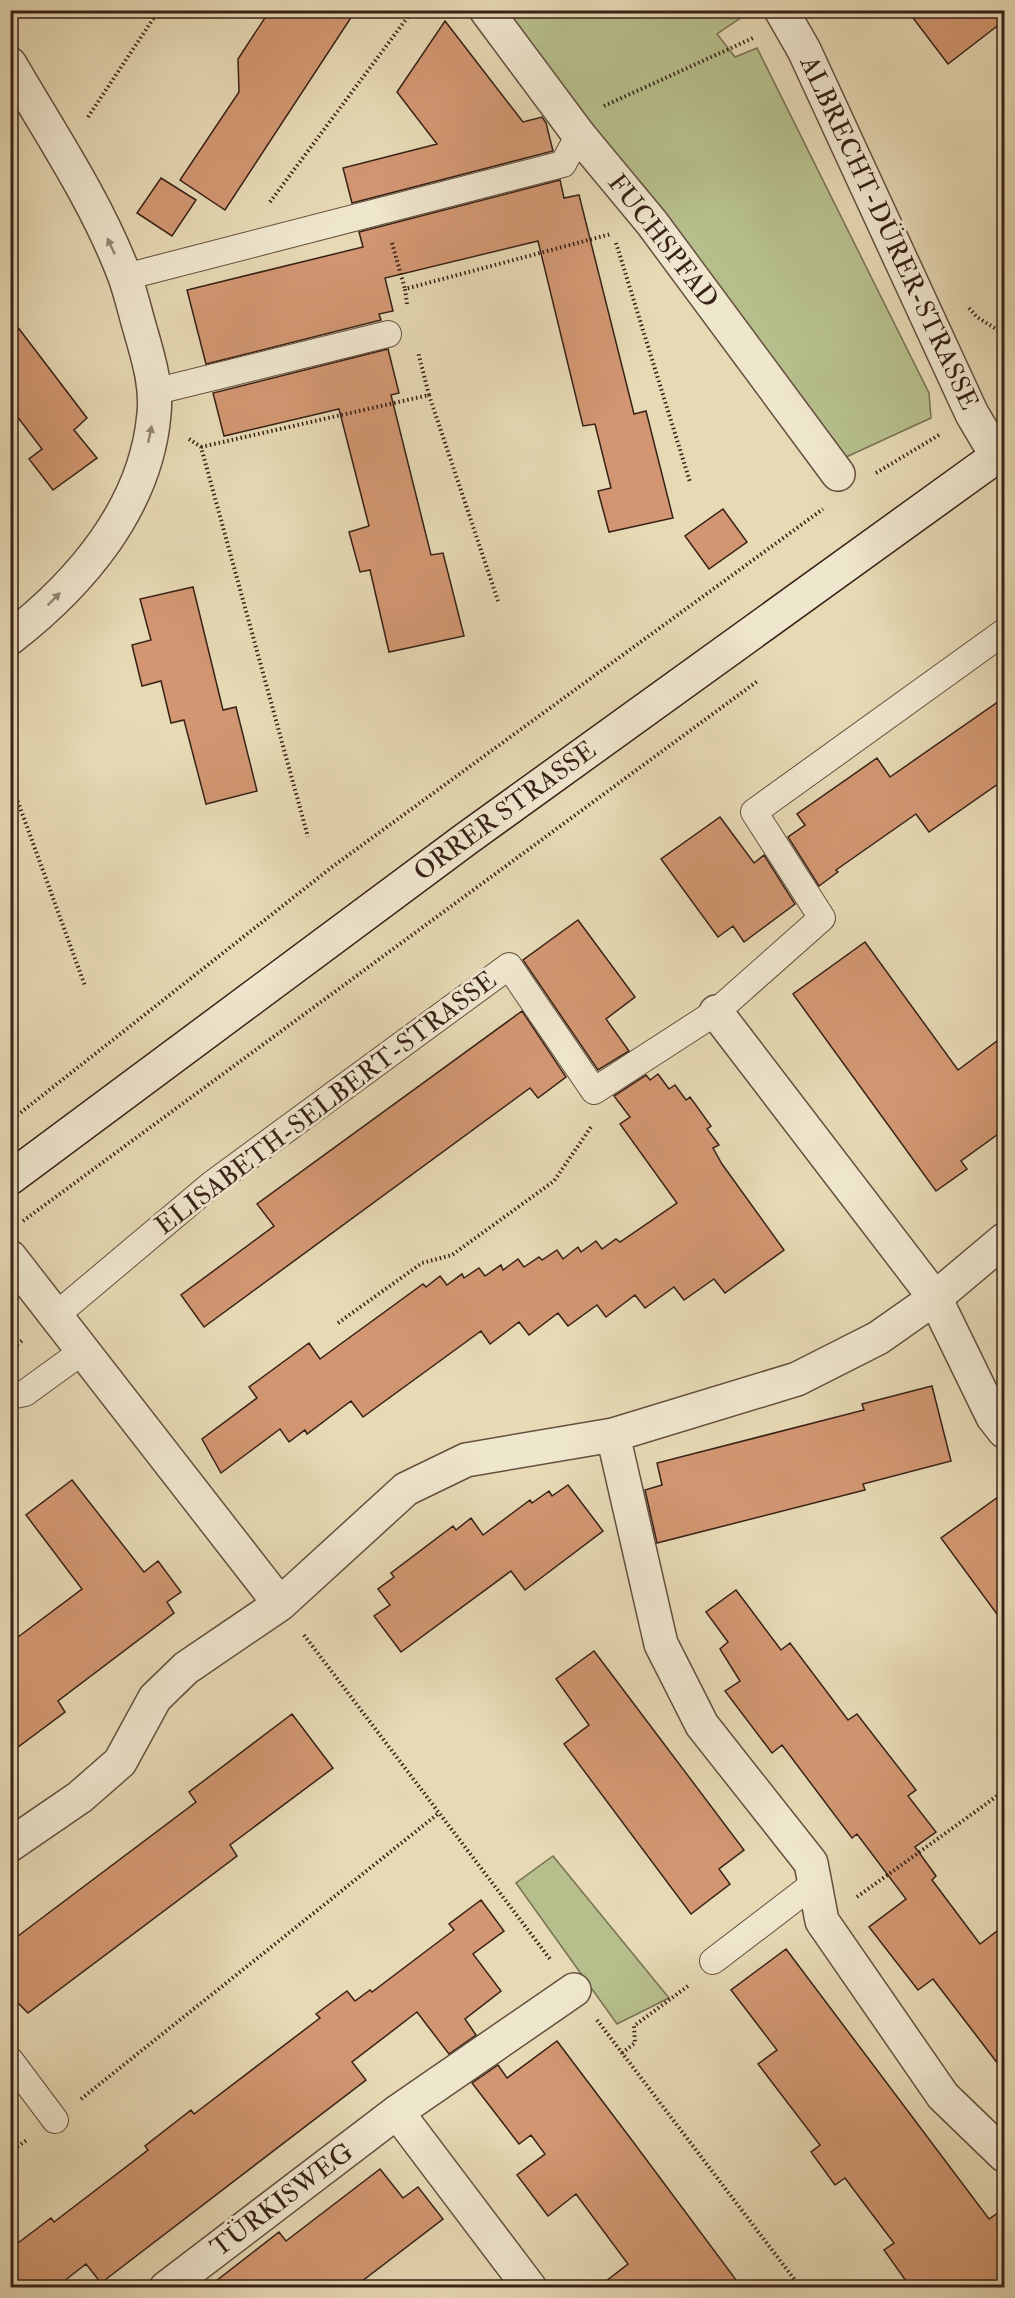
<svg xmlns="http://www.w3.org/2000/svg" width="1015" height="2298" viewBox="0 0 1015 2298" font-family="'IM FELL Double Pica',serif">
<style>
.green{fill:#b6bf8c;stroke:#777052;stroke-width:1.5}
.building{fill:#d29772;stroke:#382117;stroke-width:1.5}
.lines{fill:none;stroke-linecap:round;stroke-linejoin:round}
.lane-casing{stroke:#644f3e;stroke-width:28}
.street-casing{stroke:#644f3e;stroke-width:36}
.secondary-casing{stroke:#382117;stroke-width:36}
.path{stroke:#382117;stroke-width:4;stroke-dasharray:1.5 3;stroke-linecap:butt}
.lane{stroke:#efe6ce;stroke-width:26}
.street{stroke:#efe6ce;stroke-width:33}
.secondary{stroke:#efe6ce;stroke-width:33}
.oneway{fill:#948472}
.labels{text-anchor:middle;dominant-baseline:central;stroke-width:6;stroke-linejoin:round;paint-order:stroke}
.street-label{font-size:26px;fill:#382117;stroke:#efe6ce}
</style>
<rect width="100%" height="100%" fill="#e6d9b4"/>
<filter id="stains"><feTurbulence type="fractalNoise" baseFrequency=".00333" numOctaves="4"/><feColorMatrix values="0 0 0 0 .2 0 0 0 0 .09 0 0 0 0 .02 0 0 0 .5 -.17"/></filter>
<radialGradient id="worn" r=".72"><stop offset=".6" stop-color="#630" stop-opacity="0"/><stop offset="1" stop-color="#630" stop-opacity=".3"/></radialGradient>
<!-- green -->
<path class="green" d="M 503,11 L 739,11 L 742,17 L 717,34 L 735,57 L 757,48 L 929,393 L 931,418 L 844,458 Z
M 553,1856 L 669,1998 L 617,2024 L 516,1883 Z"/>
<!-- building -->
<path class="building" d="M 270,10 L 356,10 L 225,210 L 180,180 L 239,92 L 238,59 Z
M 907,10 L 1005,10 L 1005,20 L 948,64 Z
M 445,21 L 523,122 L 542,117 L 546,123 L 553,151 L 352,203 L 343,168 L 437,144 L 397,92 Z
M 161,178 L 196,200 L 172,236 L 137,213 Z
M 560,180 L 564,198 L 579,195 L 634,414 L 646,411 L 673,518 L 609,532 L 598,491 L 611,488 L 595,424 L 583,426 L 538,241 L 385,278 L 393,311 L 379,314 L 381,320 L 206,364 L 187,290 L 363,247 L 359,232 Z
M 10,317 L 87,418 L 74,430 L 97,458 L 53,490 L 29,459 L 42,449 L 10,407 Z
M 388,349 L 399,393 L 391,395 L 431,555 L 443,553 L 464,636 L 389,652 L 370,570 L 360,572 L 349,532 L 369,526 L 339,409 L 224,436 L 213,393 Z
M 723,509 L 747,542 L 709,569 L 685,536 Z
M 193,587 L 223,710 L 236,707 L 257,791 L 206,804 L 184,720 L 171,723 L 161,681 L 142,686 L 132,645 L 151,640 L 140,599 Z
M 1005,697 L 1005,779 L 929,832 L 916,814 L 836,870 L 838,872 L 819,886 L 788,837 L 805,825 L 797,814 L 877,758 L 890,777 Z
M 720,817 L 754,863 L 764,855 L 795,904 L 744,942 L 733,926 L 718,937 L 661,859 Z
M 578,920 L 635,997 L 606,1019 L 629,1051 L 598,1070 L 523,960 Z
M 865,942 L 958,1070 L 1005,1035 L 1005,1129 L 961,1161 L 967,1169 L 936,1191 L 793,994 Z
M 522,1011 L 566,1077 L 538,1098 L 530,1088 L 204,1327 L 181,1295 L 274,1226 L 257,1204 Z
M 658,1074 L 669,1089 L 675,1085 L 686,1100 L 690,1097 L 711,1126 L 707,1129 L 719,1145 L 713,1148 L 722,1164 L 784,1250 L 725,1293 L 714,1279 L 684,1300 L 674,1287 L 645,1308 L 635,1295 L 606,1317 L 597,1305 L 568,1326 L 558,1313 L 529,1335 L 519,1322 L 490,1344 L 481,1331 L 363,1417 L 351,1401 L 307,1434 L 305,1430 L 289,1442 L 280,1429 L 221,1473 L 202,1439 L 257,1398 L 249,1387 L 309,1343 L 320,1359 L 423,1284 L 426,1287 L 440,1276 L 447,1285 L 462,1274 L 464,1278 L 479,1268 L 485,1276 L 501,1265 L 503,1270 L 518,1259 L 524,1267 L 539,1257 L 542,1260 L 557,1250 L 563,1259 L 578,1247 L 581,1252 L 596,1241 L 602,1249 L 616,1239 L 620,1242 L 677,1203 L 620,1124 L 630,1117 L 614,1096 L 646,1075 L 650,1080 Z
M 932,1386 L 951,1461 L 863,1484 L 865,1490 L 657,1543 L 645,1490 L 662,1485 L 657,1463 L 864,1410 L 862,1404 Z
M 72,1480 L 144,1572 L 158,1561 L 181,1592 L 167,1602 L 174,1613 L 58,1701 L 65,1712 L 10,1753 L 10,1643 L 82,1589 L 26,1515 Z
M 568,1485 L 603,1531 L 525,1590 L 511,1571 L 401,1652 L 374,1616 L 390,1605 L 378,1589 L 394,1577 L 391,1573 L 453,1526 L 456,1530 L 471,1518 L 483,1535 L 530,1500 L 532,1503 L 549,1491 L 552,1496 Z
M 1005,1492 L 1005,1625 L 941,1538 Z
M 736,1590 L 781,1650 L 790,1643 L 848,1720 L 857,1714 L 916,1790 L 908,1796 L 936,1832 L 915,1847 L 936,1876 L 932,1880 L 980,1944 L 1005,1925 L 1005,2073 L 933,1979 L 918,1990 L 869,1927 L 906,1899 L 857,1834 L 852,1838 L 782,1745 L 772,1753 L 725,1691 L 740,1681 L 720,1649 L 728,1642 L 706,1612 Z
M 594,1651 L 744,1850 L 719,1869 L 730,1884 L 691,1914 L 564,1744 L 589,1725 L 556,1679 Z
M 292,1714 L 333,1768 L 230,1845 L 237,1856 L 28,2013 L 10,1995 L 10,1942 L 196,1802 L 189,1792 Z
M 481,1900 L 504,1931 L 473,1954 L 501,1991 L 465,2019 L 476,2035 L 449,2054 L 417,2012 L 352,2062 L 366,2080 L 101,2283 L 86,2264 L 55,2288 L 10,2288 L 10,2249 L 51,2218 L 54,2222 L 148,2150 L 145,2146 L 191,2110 L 194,2114 L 320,2018 L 316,2014 L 347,1991 L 355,2001 L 370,1990 L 372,1992 L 454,1930 L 449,1924 Z
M 786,1949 L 989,2219 L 1005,2208 L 1005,2288 L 911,2288 L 884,2250 L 894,2243 L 869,2210 L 845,2178 L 835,2185 L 811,2152 L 820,2145 L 758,2064 L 777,2050 L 731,1990 Z
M 557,2041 L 634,2143 L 742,2288 L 597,2288 L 628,2264 L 576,2194 L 548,2216 L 517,2175 L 545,2154 L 531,2135 L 519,2144 L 472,2083 L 498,2065 L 507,2078 Z
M 380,2169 L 403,2198 L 418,2187 L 443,2219 L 353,2288 L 207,2288 L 279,2232 L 286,2241 Z"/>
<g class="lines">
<defs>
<path id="lane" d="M 125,277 L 563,164 L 579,135
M 153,392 L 388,334
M 55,1316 L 212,1184 L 509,966 L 594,1091 L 716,1012 L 822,918 L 754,812 L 1004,632
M 10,1396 L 25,1393 L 83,1351
M 713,1961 L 815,1883
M 10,2060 L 55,2120"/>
<path id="street" d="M 486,10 L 579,135 L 652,223 L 838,474
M 781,10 L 804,50 L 972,414 L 997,456
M 10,64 C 50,133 97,202 125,277 C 131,294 135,312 140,329 C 148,357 157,385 154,414 C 146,507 81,583 10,638
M 716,1012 L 935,1298 L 993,1417 L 1004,1431
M 10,1257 L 280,1604
M 613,1435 L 661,1644 L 702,1725 L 811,1863 L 822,1921 L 943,2096 L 1004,2155
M 10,1845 L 80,1797 L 120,1762 L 155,1698 L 186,1668 L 280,1604 L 406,1489 L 466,1460 L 613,1435 L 797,1379 L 878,1338 L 935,1298 L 1004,1240
M 397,2112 L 530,2288
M 166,2288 L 397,2112 L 574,1990"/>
<path id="secondary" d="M 10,1178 L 466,839 L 1004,451"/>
</defs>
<!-- lane casing -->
<use href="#lane" class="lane-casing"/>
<!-- street casing -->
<use href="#street" class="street-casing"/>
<!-- secondary casing -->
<use href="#secondary" class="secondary-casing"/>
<!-- path -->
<path class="path" d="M 604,106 L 753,38
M 88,117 L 159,10
M 270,202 L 413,10
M 392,243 L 405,289
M 616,243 L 690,482
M 407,304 L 405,289 L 611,234
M 969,308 L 977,317 L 1004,334
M 429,395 L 499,604
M 189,439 L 201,447 L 308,837
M 201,447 L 429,395 L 418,352
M 876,473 L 939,435
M 10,780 L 85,986
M 10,1121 L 332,867 L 823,509
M 23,1221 L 759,680
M 338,1323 L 422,1263 L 452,1255 L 554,1181 L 591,1127
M 10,1350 L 24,1339
M 304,1635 L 550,1959
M 857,1897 L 1004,1791
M 597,2020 L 801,2288
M 622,2053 L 635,2043 L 634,2026 L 688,1986
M 81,2099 L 439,1813
M 10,2152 L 27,2140"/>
<!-- lane -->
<use href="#lane" class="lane"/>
<!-- street -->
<use href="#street" class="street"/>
<!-- secondary -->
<use href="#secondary" class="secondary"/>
</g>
<!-- one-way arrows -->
<defs><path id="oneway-solid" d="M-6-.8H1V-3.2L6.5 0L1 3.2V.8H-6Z" transform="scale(1.5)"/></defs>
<g class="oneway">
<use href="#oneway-solid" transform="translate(111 246) rotate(-115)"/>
<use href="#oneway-solid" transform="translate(150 434) rotate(-78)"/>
<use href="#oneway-solid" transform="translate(54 599) rotate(-45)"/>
</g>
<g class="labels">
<!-- street labels -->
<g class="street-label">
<text transform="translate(889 233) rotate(65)">ALBRECHT-DÜRER-STRASSE</text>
<text transform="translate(663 241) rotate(52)">FUCHSPFAD</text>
<text transform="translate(505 811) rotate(-36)">ORRER STRASSE</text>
<text transform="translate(326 1103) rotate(-37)">ELISABETH-SELBERT-STRASSE</text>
<text transform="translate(282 2200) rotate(-37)">TÜRKISWEG</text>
</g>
</g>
<!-- margin -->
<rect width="1015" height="2298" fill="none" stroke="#e6d9b4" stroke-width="36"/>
<rect x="12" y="12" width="991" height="2274" fill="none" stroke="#382117" stroke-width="3"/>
<rect x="18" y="18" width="979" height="2262" fill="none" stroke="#382117" stroke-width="1.5"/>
<rect width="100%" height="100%" filter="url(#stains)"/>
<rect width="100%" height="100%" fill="url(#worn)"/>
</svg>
